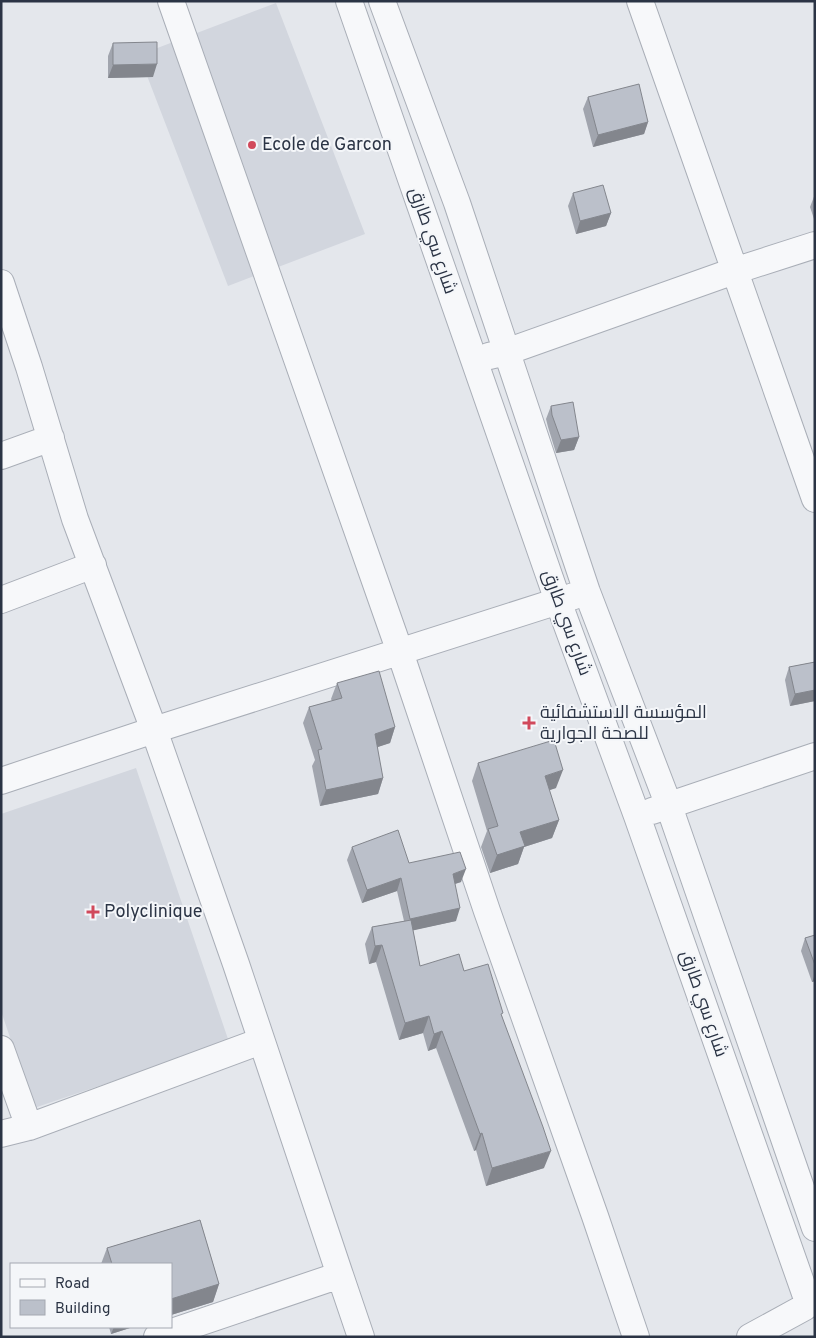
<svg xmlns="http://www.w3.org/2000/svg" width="816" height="1338" viewBox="0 0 816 1338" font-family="Overpass,Cairo,sans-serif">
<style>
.built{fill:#d2d6de}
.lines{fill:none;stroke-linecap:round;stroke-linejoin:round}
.minor-casing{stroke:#a9aeb7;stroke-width:28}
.minor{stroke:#f7f8fa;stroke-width:26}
.wall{fill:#a1a5ae}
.shaded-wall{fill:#83868d}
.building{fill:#bbc0ca;stroke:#83868d}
.poi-dot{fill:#d1495b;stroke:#f4f6f9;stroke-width:2}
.labels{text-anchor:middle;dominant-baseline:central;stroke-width:4;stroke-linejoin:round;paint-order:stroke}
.poi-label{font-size:18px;fill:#2b3445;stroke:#f4f6f9;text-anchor:start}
.street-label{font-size:18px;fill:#2b3445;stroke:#f4f6f9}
</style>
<rect width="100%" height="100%" fill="#e4e7ec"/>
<!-- built -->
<path class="built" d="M 276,3 L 365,234 L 228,286 L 139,55 Z
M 136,768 L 229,1042 L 34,1108 L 1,1011 L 1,814 Z"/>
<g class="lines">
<defs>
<path id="minor" d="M 171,1 L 400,652 L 487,911 L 595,1216 L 636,1337
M 349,1 L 558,601 L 637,816 L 807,1299
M 382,1 L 457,203 L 587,592 L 669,806 L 815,1228
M 640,1 L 815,499
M 1,283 L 29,367 L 75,519 L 154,730 L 236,964 L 340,1275
M 489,356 L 506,352 L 734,271 L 815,245
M 1,456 L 51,438
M 1,600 L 93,565
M 1,781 L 154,730 L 574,596
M 652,811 L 815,756
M 1,1049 L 29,1127
M 1,1134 L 29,1127 L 261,1041
M 157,1337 L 340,1275 L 361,1337
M 750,1337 L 805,1307"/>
</defs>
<!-- minor casing -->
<use href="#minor" class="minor-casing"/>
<!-- minor -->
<use href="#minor" class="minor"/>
</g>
<!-- wall -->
<path class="wall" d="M 113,43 L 153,77 L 108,78 L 108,56 Z
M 588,97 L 648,122 L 644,134 L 593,147 L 583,109 Z
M 573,193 L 611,213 L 606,226 L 576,234 L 568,206 Z
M 815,194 L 815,222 L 810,207 Z
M 551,406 L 579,437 L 574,450 L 556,453 L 548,427 L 546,419 Z
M 815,662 L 815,701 L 790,706 L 785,680 L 789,667 Z
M 337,683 L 395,727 L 390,743 L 377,747 L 383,778 L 378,794 L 320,806 L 312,766 L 315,760 L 303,723 L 309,707 L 332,701 L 331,699 Z
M 478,763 L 556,788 L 549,790 L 559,820 L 552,838 L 524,847 L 518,864 L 490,873 L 481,847 L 487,831 L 472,781 Z
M 352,847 L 409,863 L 461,882 L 455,884 L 456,921 L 413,930 L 420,966 L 464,971 L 502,1016 L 544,1168 L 486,1186 L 476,1150 L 474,1151 L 436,1048 L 428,1051 L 423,1033 L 399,1040 L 376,962 L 369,964 L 365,944 L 372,927 L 404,921 L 397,891 L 362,903 L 347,860 Z
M 815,935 L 815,981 L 812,982 L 801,951 L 805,938 Z
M 200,1220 L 219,1284 L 213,1302 L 171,1315 L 171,1264 L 101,1264 L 107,1248 Z
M 109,1327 L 133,1327 L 111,1334 Z"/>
<!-- shaded-wall -->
<path class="shaded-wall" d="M 157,64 L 153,77 L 108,78 L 113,65 Z
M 648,122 L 644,134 L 593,147 L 598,135 Z
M 611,213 L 606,226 L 576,234 L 580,221 Z
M 579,437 L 574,450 L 556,453 L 561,440 Z
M 815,690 L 815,701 L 790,706 L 795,694 Z
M 395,727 L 390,743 L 369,750 L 375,734 Z
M 563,770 L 556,788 L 538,794 L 545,776 Z
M 383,778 L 378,794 L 320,806 L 326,790 Z
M 559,820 L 552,838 L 524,847 L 518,864 L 490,873 L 497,855 L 520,832 Z
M 466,869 L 461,882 L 448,886 L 453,874 Z
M 401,878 L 397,891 L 362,903 L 367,890 Z
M 460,908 L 456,921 L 406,932 L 410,919 Z
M 382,945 L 376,962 L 369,964 L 375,946 Z
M 815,974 L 815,981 L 812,982 Z
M 429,1016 L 423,1033 L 399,1040 L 405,1023 Z
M 442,1031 L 436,1048 L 428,1051 L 434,1034 Z
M 482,1133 L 476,1150 L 474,1151 L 480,1134 Z
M 551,1151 L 544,1168 L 486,1186 L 492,1168 Z
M 219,1284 L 213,1302 L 171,1315 L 171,1299 Z
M 114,1327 L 133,1327 L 111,1334 Z"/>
<!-- building -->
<path class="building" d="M 157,42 L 157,64 L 113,65 L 113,43 Z
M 639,84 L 648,122 L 598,135 L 588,97 Z
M 603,185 L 611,213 L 580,221 L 573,193 Z
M 573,402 L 579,437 L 561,440 L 552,415 L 551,406 Z
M 815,662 L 815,690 L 795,694 L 789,667 Z
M 379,671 L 395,727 L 375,734 L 383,778 L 326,790 L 318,750 L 322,749 L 309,707 L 342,698 L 337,683 Z
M 554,740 L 563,770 L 545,776 L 559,820 L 520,832 L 525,846 L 497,855 L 488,829 L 498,826 L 478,763 Z
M 398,830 L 409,863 L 460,852 L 466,869 L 453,874 L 460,908 L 410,919 L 401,878 L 367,890 L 352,847 Z
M 411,920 L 420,966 L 459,954 L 464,971 L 488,964 L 503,1013 L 501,1014 L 543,1127 L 551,1151 L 492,1168 L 482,1133 L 480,1134 L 442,1031 L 434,1034 L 429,1016 L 405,1023 L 382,945 L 375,946 L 372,927 Z
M 815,935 L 815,965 L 805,938 Z
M 200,1220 L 219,1284 L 171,1299 L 171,1264 L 112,1264 L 107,1248 Z"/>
<!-- markers -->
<g class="poi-dot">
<circle cx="252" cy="145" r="5"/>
<path d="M526.5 715.5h5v5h5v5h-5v5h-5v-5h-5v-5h5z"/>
<path d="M90.5 904.5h5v5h5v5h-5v5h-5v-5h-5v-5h5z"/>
</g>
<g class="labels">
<!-- poi labels -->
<g class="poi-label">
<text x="262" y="145">Ecole de Garcon</text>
<text x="540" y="713">المؤسسة الاستشفائية<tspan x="540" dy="21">للصحة الجوارية</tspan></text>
<text x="104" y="912">Polyclinique</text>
</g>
<!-- street labels -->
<g class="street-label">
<text transform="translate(432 241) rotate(71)">شارع سي طارق</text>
<text transform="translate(566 623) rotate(70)">شارع سي طارق</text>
<text transform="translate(703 1004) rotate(71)">شارع سي طارق</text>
</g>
</g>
<!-- border -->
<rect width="816" height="1338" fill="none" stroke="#2b3445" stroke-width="5"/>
<!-- legend -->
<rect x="10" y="1263" width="162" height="65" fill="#f4f6f9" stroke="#a4a8b1"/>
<rect x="20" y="1279" width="25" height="8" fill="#f7f8fa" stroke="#a4a8b1"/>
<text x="55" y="1288" font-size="15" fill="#2b3445">Road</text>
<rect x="20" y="1300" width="25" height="15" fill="#bbc0ca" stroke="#a4a8b1"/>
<text x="55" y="1313" font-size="15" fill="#2b3445">Building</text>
</svg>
